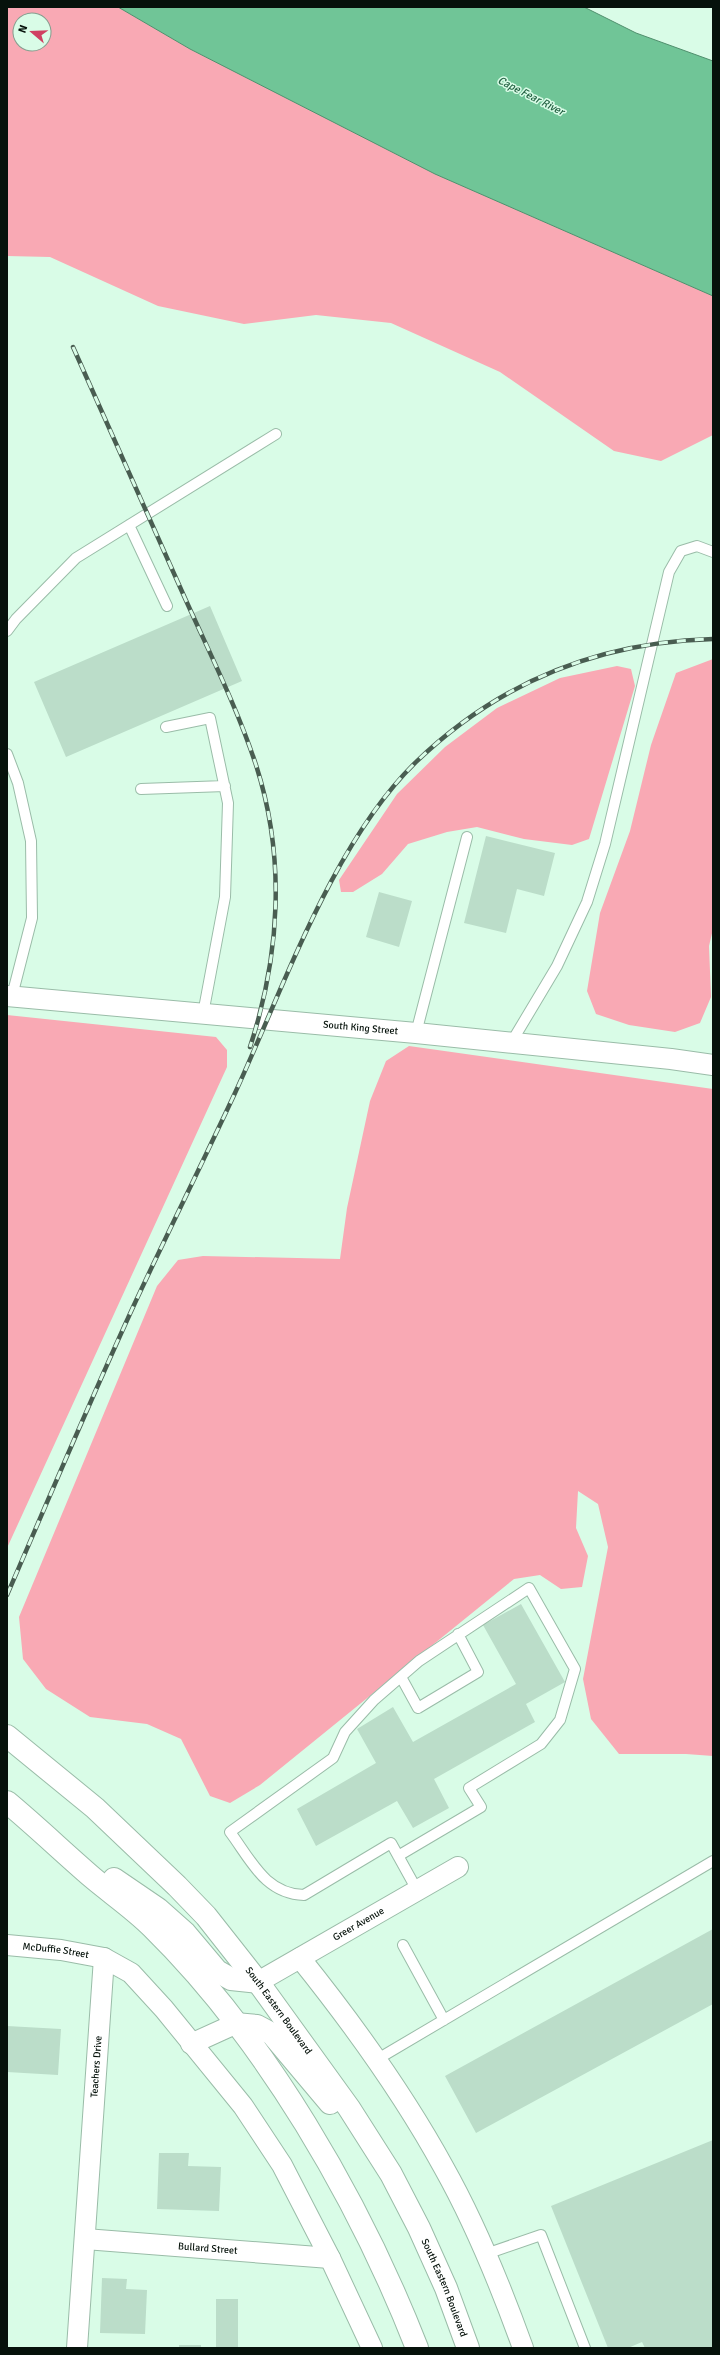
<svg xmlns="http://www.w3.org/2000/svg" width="720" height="2355" viewBox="0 0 720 2355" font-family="Signika,sans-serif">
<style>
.green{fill:#f9a9b4;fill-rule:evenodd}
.water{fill:#70c597;stroke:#508f6d}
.building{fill:#bbddc9}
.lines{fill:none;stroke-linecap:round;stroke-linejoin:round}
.service-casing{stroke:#9abca8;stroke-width:12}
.minor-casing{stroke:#9abca8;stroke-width:22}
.trunk-casing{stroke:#9abca8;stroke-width:24}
.service{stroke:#fff;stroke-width:10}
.minor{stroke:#fff;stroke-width:20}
.trunk{stroke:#fff;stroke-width:22}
.rail-casing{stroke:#495d51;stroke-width:4.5}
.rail{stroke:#d9fce7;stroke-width:3;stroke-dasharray:9;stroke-linecap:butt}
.labels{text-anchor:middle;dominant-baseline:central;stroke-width:3;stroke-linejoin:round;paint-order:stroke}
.street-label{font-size:10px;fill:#06120b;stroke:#d9fce7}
.water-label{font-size:11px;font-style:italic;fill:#246243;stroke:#d9fce7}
</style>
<rect width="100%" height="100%" fill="#d9fce7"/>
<!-- green -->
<path class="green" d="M 7,7 L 118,7 L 190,49 L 435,174 L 713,296 L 713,435 L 661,461 L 614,451 L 500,372 L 391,323 L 316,315 L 244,324 L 158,306 L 50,257 L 7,256 ZM 20,20 L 44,20 L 44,44 L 20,44 Z
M 713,659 L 713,929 L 709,946 L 711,997 L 700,1023 L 675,1032 L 629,1025 L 596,1014 L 587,991 L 600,913 L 630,831 L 651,745 L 676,673 Z
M 617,666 L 631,669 L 635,686 L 589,839 L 572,845 L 524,839 L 477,827 L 447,832 L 408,844 L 382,874 L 353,892 L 341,892 L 339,880 L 397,794 L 445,747 L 497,708 L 560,678 Z
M 7,1015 L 216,1037 L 227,1050 L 227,1067 L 7,1548 Z
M 409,1046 L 713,1089 L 713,1756 L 686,1754 L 619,1754 L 591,1719 L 583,1679 L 608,1547 L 598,1504 L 578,1491 L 576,1528 L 588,1556 L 582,1587 L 561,1589 L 540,1575 L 514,1579 L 260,1785 L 230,1803 L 210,1796 L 181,1739 L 147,1724 L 90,1717 L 46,1689 L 23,1659 L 19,1617 L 157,1286 L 178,1260 L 203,1256 L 340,1259 L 347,1208 L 370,1101 L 386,1061 Z"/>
<!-- water -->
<path class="water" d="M 118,7 L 584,7 L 636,33 L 713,61 L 713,296 L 435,174 L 190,49 Z"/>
<!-- building -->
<path class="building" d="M 210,606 L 242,681 L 66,757 L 34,682 Z
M 486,836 L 555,853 L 544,896 L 517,889 L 506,933 L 464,923 Z
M 379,892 L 412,901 L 399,947 L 366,937 Z
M 521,1604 L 565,1682 L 526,1704 L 535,1722 L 434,1779 L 449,1808 L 413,1828 L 397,1801 L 316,1846 L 297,1809 L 376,1763 L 357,1729 L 393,1707 L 413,1742 L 516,1684 L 483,1625 Z
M 713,1929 L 713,2004 L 476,2133 L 445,2076 Z
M 7,2026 L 61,2029 L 58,2075 L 7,2072 Z
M 713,2140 L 713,2348 L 645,2348 L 642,2342 L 628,2348 L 608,2348 L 551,2206 Z
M 159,2153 L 189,2153 L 188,2166 L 221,2167 L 219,2211 L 157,2209 Z
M 102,2278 L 127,2279 L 126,2289 L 147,2290 L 145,2334 L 100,2333 Z
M 216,2299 L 238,2299 L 238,2348 L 216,2348 Z
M 179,2345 L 201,2345 L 201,2348 L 179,2348 Z"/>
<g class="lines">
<defs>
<path id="service" d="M 129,525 L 167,606
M 7,631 L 16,619 L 76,558 L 276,434
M 166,727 L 210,718 L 228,803 L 225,897 L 203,1014
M 7,754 L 18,783 L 31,841 L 32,918 L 12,996
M 141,789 L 225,786
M 416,1033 L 467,837
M 511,1043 L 557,966 L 587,902 L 605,844 L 669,572 L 681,551 L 697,546 L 713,552
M 401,1677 L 418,1708 L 478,1672 L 458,1634
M 398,1856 L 481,1807 L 469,1788 L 541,1744 L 560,1720 L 575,1669 L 529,1588 L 419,1661 L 374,1700 L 345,1732 L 333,1758 L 230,1832 C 251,1860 265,1894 304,1895 L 391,1843 L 417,1890
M 403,1945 L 444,2020
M 376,2060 L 713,1861
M 486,2254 L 541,2235 L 585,2348"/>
<g id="minor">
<path id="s1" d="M 7,996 L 416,1033 L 671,1059 L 713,1065"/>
<path id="s2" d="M 7,1945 L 61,1950 L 104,1958 L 131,1973 L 164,2009 L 243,2106 L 282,2165 L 330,2258 L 372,2348"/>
<path d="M 300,1958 C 353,2024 403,2093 444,2168 C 476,2225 501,2287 523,2348"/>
<path id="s3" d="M 258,1982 L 458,1867"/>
<path d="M 191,2044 L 235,2024"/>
<path id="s4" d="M 85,2239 L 330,2258"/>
<path id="s5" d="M 77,2348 L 104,1958"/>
</g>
<g id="trunk">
<path id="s6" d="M 7,1736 L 95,1808 L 177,1886 L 206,1916 L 258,1982 L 349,2108 L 391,2174 L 419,2228 L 446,2288 L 468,2348"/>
<path d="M 7,1802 C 37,1827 64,1853 93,1878 C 112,1894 134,1909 152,1927 C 266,2039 359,2200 417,2348"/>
<path d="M 114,1879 L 158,1909 L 185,1933 L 217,1971 L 231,1979 L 258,1982"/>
<path d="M 235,2024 L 257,2026 L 272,2034 L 330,2103"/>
</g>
</defs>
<!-- service casing -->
<use href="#service" class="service-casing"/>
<!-- minor casing -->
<use href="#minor" class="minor-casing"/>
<!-- trunk casing -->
<use href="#trunk" class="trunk-casing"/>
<!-- service -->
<use href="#service" class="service"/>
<!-- minor -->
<use href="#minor" class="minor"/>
<!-- trunk -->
<use href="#trunk" class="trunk"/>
<defs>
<path id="rail" d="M 73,347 C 110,430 147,513 184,596 C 209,652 237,707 256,765 C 286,858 280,955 250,1047
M 7,1595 C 49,1498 90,1401 134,1305 C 167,1234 202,1164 235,1093 C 284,987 332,844 416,762 C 499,682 599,642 713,639"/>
</defs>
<!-- rail casing -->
<use href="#rail" class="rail-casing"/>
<!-- rail -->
<use href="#rail" class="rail"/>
</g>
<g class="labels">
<!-- street labels -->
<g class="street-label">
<text stroke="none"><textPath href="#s1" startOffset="355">South King Street</textPath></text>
<text stroke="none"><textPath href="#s3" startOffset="116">Greer Avenue</textPath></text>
<text stroke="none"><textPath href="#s2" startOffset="49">McDuffie Street</textPath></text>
<text stroke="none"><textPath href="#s6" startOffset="388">South Eastern Boulevard</textPath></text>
<text stroke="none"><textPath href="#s5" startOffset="282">Teachers Drive</textPath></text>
<text stroke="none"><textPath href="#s4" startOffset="123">Bullard Street</textPath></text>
<text stroke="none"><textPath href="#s6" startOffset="712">South Eastern Boulevard</textPath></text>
</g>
<!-- water labels -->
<g class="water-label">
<text transform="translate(531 96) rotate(27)">Cape Fear River</text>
</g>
</g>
<!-- border -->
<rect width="720" height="2355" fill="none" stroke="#06120b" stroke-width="16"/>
<!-- north arrow -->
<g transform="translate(32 32) rotate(289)"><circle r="19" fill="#d9fce7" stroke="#859e8f"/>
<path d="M0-3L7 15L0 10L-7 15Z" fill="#d04062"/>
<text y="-6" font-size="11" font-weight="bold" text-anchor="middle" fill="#06120b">N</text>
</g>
</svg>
